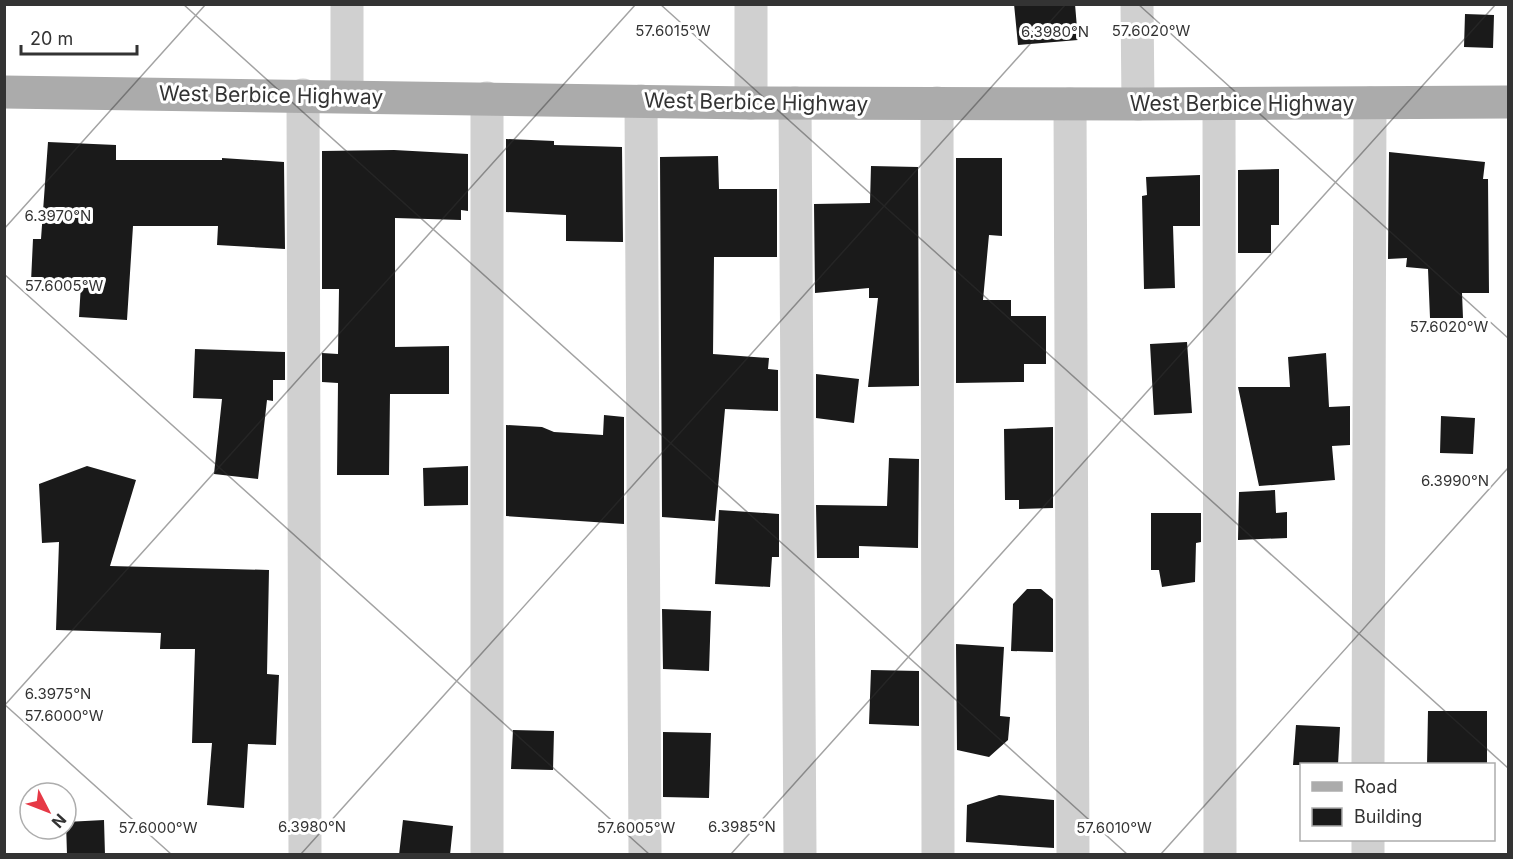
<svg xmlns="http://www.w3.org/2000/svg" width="1513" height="859" viewBox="0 0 1513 859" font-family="Inter,sans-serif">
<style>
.building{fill:#1a1a1a}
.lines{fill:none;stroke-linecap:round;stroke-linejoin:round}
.minor{stroke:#d0d0d0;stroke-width:33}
.major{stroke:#ababab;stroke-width:33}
.ticks{fill:none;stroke:#333;stroke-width:1.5;stroke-opacity:0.45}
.labels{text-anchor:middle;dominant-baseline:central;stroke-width:6;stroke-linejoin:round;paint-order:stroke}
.street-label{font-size:21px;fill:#333;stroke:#fff}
.ticks-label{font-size:15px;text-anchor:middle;fill:#333;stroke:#fff;stroke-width:6;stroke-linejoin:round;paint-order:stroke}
</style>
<rect width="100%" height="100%" fill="#fff"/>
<!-- building -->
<path class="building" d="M 1014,4 L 1075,4 L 1078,40 L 1018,45 Z
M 1465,14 L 1494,15 L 1493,48 L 1464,47 Z
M 506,139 L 554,141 L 554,145 L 622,147 L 623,242 L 566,241 L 566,215 L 506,212 Z
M 48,142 L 116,145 L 116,160 L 222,160 L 222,158 L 284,162 L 285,249 L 217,245 L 218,226 L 133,226 L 127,320 L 79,317 L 81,284 L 31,282 L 33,239 L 41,239 Z
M 394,150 L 468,154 L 468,211 L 461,210 L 461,220 L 395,218 L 395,347 L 449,346 L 449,394 L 390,394 L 389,475 L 337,475 L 338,383 L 322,382 L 322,353 L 338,354 L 339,289 L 322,289 L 322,151 Z
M 1389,152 L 1485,162 L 1483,179 L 1488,179 L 1489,293 L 1462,293 L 1463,318 L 1430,318 L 1428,269 L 1406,267 L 1407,258 L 1388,259 Z
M 718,156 L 719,189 L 777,189 L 777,257 L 714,257 L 713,354 L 769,358 L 768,369 L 778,370 L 778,411 L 725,409 L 715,521 L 662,517 L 660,157 Z
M 956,158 L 1002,158 L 1002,236 L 989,235 L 983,300 L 1011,300 L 1011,316 L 1046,316 L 1046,364 L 1024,364 L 1024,382 L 956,383 Z
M 871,166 L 918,167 L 919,386 L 868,387 L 878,298 L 869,298 L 869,288 L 815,293 L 814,204 L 870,203 Z
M 1279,169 L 1279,225 L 1271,225 L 1271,253 L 1238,253 L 1238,170 Z
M 1200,175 L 1200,226 L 1173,226 L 1175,288 L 1144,289 L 1142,196 L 1147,195 L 1146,177 Z
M 1187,342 L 1192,413 L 1154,415 L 1150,344 Z
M 195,349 L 285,352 L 285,380 L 273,380 L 273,401 L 267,400 L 258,479 L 214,474 L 222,399 L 193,398 Z
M 1326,353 L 1329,407 L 1350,406 L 1350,445 L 1332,446 L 1335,480 L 1259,486 L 1238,387 L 1290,387 L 1288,357 Z
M 816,374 L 859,379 L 854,423 L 816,418 Z
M 604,415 L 624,417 L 624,524 L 506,516 L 506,425 L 542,427 L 554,432 L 603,435 Z
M 1441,416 L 1475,418 L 1473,454 L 1440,453 Z
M 1053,427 L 1053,508 L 1019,509 L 1019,500 L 1005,500 L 1004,429 Z
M 889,458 L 919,459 L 918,548 L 859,546 L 859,558 L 817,558 L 816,505 L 887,506 Z
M 87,466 L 136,480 L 110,566 L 269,570 L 267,674 L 279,675 L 276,745 L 248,744 L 244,808 L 207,805 L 212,743 L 192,743 L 195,649 L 160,649 L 161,633 L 56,630 L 59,542 L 42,543 L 39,484 Z
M 468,466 L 468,505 L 424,506 L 423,468 Z
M 1275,490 L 1276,513 L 1287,512 L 1287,538 L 1238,540 L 1239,492 Z
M 719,510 L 779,514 L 779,557 L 772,557 L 770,587 L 715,584 Z
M 1151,513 L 1201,513 L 1201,542 L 1196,543 L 1195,582 L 1162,587 L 1159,570 L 1151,570 Z
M 1027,589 L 1041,589 L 1053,599 L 1053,652 L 1011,651 L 1013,604 Z
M 662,609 L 711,611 L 709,671 L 663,669 Z
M 956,644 L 1004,647 L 1000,716 L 1010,717 L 1008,740 L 989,757 L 957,750 Z
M 871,670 L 919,671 L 919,726 L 869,724 Z
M 1428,711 L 1487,711 L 1487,765 L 1427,765 Z
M 1296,725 L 1340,727 L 1338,765 L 1293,765 Z
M 513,730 L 554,731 L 553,770 L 511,769 Z
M 663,732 L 711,733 L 709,798 L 663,797 Z
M 999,795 L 1054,800 L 1054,848 L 966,842 L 967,805 Z
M 104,820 L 105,855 L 67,855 L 66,822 Z
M 403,820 L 453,826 L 450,855 L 399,855 Z"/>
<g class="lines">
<!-- minor -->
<path class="minor" d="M 751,4 L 751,103
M 1137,4 L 1138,104
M 303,95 L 305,854
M 347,95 L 347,4
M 487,98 L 487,854
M 641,101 L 645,854
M 795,103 L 800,854
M 937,103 L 938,854
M 1070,104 L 1073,854
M 1219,104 L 1220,854
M 1368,764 L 1370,103
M 1368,854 L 1368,840"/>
<!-- major -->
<path class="major" d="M 4,92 L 751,103 L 1138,104 L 1508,102"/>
</g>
<!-- ticks -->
<path class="ticks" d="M 183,4 L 1127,854M 660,4 L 1508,768M 1138,4 L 1508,338M 4,229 L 206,4M 4,274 L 649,854M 4,704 L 171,854M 4,706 L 636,4M 301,854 L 1066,4M 731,854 L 1496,4M 1161,854 L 1508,468"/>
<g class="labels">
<!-- street labels -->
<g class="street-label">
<text transform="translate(271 95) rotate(1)">West Berbice Highway</text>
<text transform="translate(756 102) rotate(1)">West Berbice Highway</text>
<text x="1242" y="103">West Berbice Highway</text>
</g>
</g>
<g class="ticks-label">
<text x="1151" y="36">57.6020°W</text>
<text x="673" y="36">57.6015°W</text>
<text x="1055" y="37">6.3980°N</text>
<text x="58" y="221">6.3970°N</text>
<text x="64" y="291">57.6005°W</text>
<text x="1449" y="332">57.6020°W</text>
<text x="1455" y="486">6.3990°N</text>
<text x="58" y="699">6.3975°N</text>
<text x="64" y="721">57.6000°W</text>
<text x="312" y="832">6.3980°N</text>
<text x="742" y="832">6.3985°N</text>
<text x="158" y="833">57.6000°W</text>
<text x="636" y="833">57.6005°W</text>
<text x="1114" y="833">57.6010°W</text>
</g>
<!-- border -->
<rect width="1513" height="859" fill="none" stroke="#333333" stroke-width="12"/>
<!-- legend -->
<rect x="1300" y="763" width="195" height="78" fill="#ffffff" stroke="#adadad" stroke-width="1.5"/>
<rect x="1312" y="782" width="30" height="9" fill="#ababab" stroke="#adadad" stroke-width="1.5"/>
<text x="1354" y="793" font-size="18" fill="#333333">Road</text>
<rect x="1312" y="808" width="30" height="18" fill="#1a1a1a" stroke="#adadad" stroke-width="1.5"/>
<text x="1354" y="823" font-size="18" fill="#333333">Building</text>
<!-- north arrow -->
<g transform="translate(48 811) rotate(132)"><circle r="28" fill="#ffffff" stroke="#adadad" stroke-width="1.5"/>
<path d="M0-4.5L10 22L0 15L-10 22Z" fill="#e63946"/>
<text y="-9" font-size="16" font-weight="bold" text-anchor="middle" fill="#333333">N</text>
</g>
<!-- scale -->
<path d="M21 45v9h116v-9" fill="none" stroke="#333333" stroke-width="3"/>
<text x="30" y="45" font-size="18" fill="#333333" stroke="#ffffff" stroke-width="4.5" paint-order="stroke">20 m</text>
</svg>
